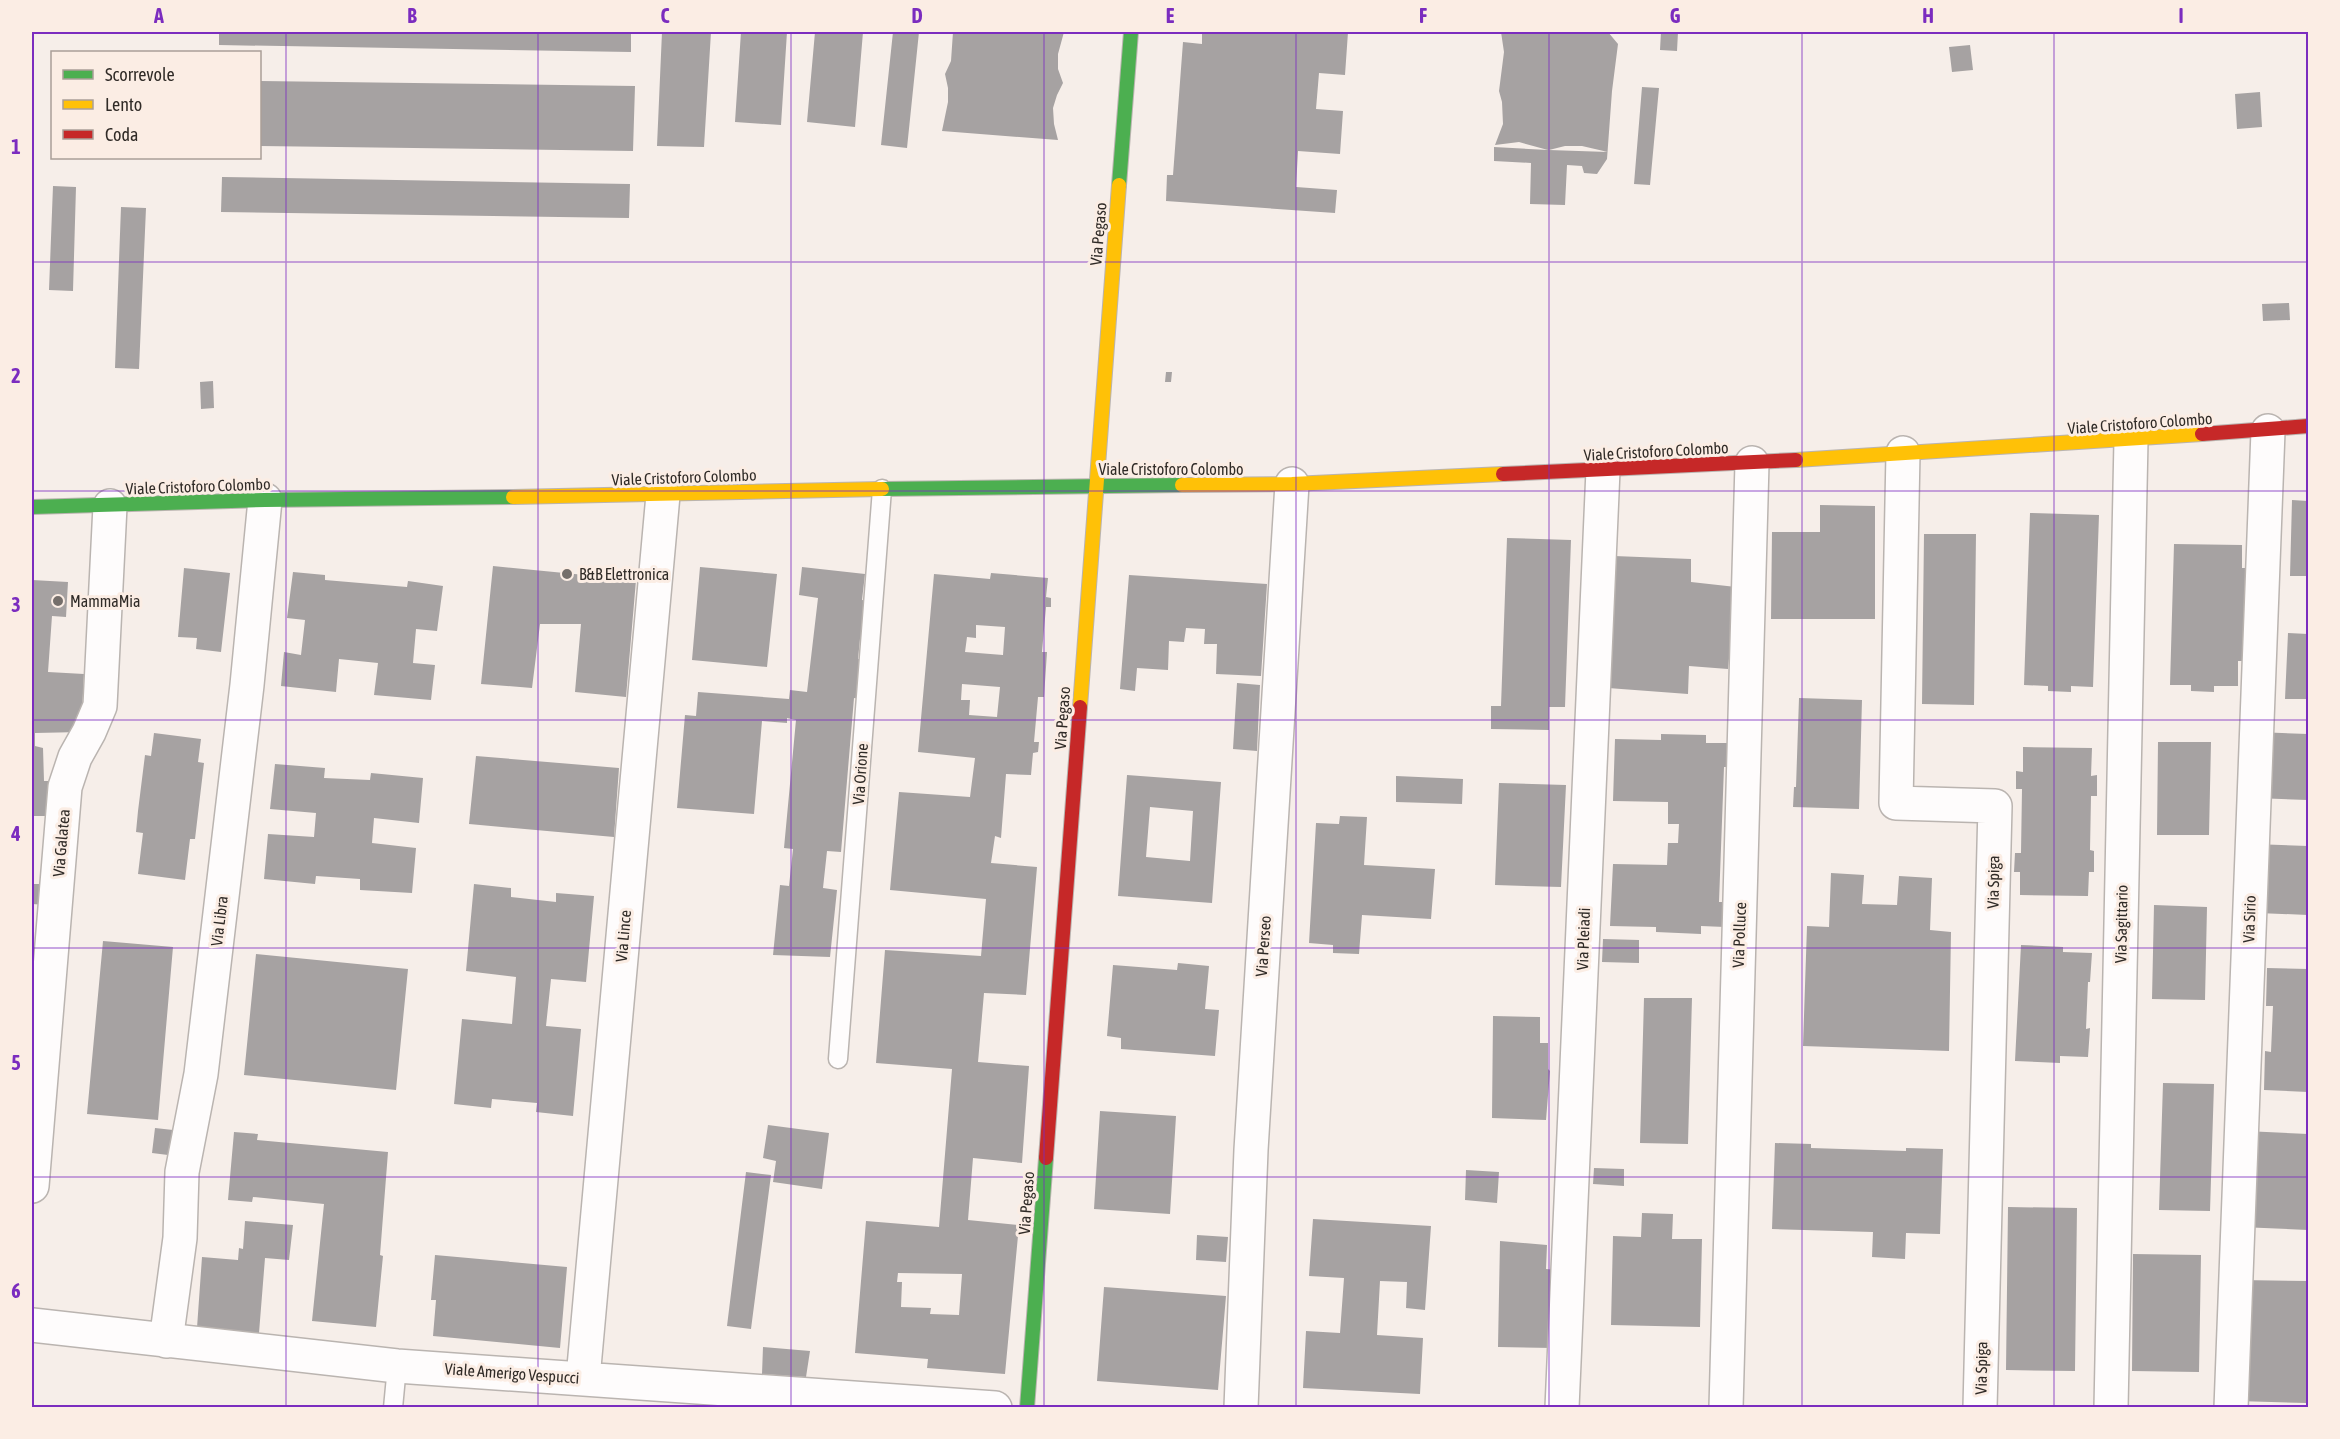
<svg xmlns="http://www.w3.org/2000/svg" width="2340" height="1439" viewBox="0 0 2340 1439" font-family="'Asap Condensed',sans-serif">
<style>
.building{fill:#a6a2a2;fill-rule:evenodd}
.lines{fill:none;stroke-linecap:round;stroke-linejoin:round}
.lane-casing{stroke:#bab4b0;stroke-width:21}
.street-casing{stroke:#bab4b0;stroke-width:36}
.fast-casing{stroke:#bab4b0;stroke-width:16}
.slow-casing{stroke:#bab4b0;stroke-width:16}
.jam-casing{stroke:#bab4b0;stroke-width:16}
.lane{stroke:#fefcfc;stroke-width:18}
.street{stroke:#fefcfc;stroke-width:33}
.fast{stroke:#4caf50;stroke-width:14}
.slow{stroke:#ffc107;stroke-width:14}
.jam{stroke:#c62828;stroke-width:14}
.grid{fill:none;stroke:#7b2cbf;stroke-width:1.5;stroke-opacity:0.55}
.poi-dot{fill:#756f6b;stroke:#fbede4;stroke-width:2}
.labels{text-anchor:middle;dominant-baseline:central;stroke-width:6;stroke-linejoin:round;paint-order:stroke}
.street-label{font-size:16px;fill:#302b27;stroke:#fbede4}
.poi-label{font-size:16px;fill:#302b27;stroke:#fbede4;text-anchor:start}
.neatline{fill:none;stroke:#7b2cbf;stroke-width:2}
.grid-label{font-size:20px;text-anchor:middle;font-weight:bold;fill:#7b2cbf}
</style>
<rect width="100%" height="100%" fill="#f6eee9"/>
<!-- building -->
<path class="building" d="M 219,32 L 631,32 L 631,52 L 219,45 Z
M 662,32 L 711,32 L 704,147 L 657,146 Z
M 741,32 L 787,32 L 781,125 L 735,122 Z
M 815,32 L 863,32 L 855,127 L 807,122 Z
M 893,32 L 919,32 L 907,148 L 881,145 Z
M 953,32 L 1064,32 L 1058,54 L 1058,69 L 1063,83 L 1057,95 L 1053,108 L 1054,124 L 1058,140 L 942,131 L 948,102 L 948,88 L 945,74 L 951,61 Z
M 1202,32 L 1348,32 L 1345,75 L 1319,73 L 1316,109 L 1343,111 L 1340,154 L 1298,151 L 1296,187 L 1337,190 L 1335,213 L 1166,201 L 1167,175 L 1173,175 L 1183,42 L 1202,44 Z
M 1501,32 L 1608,32 L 1618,44 L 1612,91 L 1607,159 L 1597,174 L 1584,173 L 1582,166 L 1567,165 L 1565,205 L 1530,204 L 1531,163 L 1494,161 L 1494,147 L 1548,150 L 1519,142 L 1495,145 L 1503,124 L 1502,102 L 1499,91 L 1504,52 ZM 1565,146 L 1582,146 L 1608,152 L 1549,150 Z
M 1661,32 L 1678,32 L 1677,51 L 1660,50 Z
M 1970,45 L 1973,70 L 1952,72 L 1949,47 Z
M 260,81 L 635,86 L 633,151 L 260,146 Z
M 1642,87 L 1659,88 L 1650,185 L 1634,184 Z
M 2260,92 L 2262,127 L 2237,129 L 2235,94 Z
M 222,177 L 630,184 L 629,218 L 221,212 Z
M 53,186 L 76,187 L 73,291 L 49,290 Z
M 121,207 L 146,208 L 139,369 L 115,368 Z
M 2289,303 L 2290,320 L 2263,321 L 2262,304 Z
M 1166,372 L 1172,372 L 1171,382 L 1165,382 Z
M 213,381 L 214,408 L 201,409 L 200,382 Z
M 2292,500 L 2308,501 L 2308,576 L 2290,576 Z
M 1820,505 L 1875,506 L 1875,619 L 1771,619 L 1772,532 L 1820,532 Z
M 2030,513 L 2099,515 L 2093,687 L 2071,686 L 2071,692 L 2048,691 L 2048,686 L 2024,685 Z
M 1924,534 L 1976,534 L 1974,705 L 1922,704 Z
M 1507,538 L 1571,540 L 1565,707 L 1549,707 L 1549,730 L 1491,729 L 1491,706 L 1501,706 Z
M 2174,544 L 2242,545 L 2242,568 L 2246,568 L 2244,661 L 2238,661 L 2238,686 L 2214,686 L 2214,692 L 2191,691 L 2191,685 L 2170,685 Z
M 1614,556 L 1691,559 L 1691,582 L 1736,587 L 1728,669 L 1689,666 L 1688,694 L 1608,688 Z
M 493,566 L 636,580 L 626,697 L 575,692 L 581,624 L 540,624 L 532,688 L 481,684 Z
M 700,567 L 777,574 L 767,667 L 692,660 Z
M 802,567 L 865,574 L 862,600 L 869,601 L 864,639 L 860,639 L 858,659 L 865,659 L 860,699 L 854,698 L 841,852 L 827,851 L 823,888 L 837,890 L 830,957 L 773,955 L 780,885 L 789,886 L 793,849 L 784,848 L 796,720 L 787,718 L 787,723 L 762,721 L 754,814 L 677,808 L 685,715 L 696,716 L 698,692 L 789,699 L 790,690 L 807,692 L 818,598 L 799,595 Z
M 184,568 L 230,573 L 221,652 L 196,649 L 197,638 L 178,637 Z
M 293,572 L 325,575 L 325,580 L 407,587 L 408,581 L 443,586 L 437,631 L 416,629 L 413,663 L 435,665 L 431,700 L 374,695 L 378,663 L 339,659 L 336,692 L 281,686 L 284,652 L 301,655 L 305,620 L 287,618 Z
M 991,573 L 1048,578 L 1046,597 L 1051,598 L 1051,607 L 1046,607 L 1042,652 L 1047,652 L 1044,697 L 1038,697 L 1034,742 L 1039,742 L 1038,752 L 1033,753 L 1031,775 L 1006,774 L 1001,838 L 995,836 L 991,863 L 1037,867 L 1026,995 L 984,993 L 978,1062 L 1029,1066 L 1022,1163 L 973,1158 L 968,1220 L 1019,1225 L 1005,1374 L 927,1368 L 928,1359 L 855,1353 L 866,1221 L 939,1227 L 952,1069 L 876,1063 L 885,950 L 981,956 L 986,899 L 890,890 L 899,792 L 970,797 L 975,758 L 918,752 L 934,574 L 990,579 ZM 976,625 L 1005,627 L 1003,655 L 965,652 L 967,637 L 976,638 ZM 962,684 L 1000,687 L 997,717 L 969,715 L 970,700 L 961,700 ZM 898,1273 L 962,1274 L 959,1315 L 930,1314 L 931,1308 L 901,1307 L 902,1282 L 897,1282 Z
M 1129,575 L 1267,584 L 1261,676 L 1216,674 L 1217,644 L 1204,644 L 1205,629 L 1186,628 L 1184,642 L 1169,641 L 1168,670 L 1137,668 L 1135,691 L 1120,689 Z
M 32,580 L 68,582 L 66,617 L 52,616 L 48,672 L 84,674 L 81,732 L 35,733 L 35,746 L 43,748 L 44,781 L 51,781 L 50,816 L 32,816 Z
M 2288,633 L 2308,634 L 2308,699 L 2285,699 Z
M 1237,683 L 1260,685 L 1257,751 L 1233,749 Z
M 1799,698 L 1862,700 L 1859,809 L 1793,807 L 1794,787 L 1796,787 Z
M 2257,732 L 2308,734 L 2308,800 L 2255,798 Z
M 154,733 L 201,739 L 198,762 L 204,763 L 195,839 L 190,839 L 185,880 L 138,874 L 143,833 L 136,832 L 138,811 L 145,755 L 151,756 Z
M 1661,734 L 1706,735 L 1706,743 L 1730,743 L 1729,767 L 1724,767 L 1719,902 L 1726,902 L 1725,927 L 1701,926 L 1701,934 L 1656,932 L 1656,927 L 1610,926 L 1613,864 L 1667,865 L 1668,843 L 1678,843 L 1679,824 L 1668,824 L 1668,802 L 1613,801 L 1615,739 L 1661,740 Z
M 2158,742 L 2211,742 L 2209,835 L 2157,835 Z
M 2023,747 L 2092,748 L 2091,776 L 2097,775 L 2097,796 L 2091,796 L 2090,850 L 2094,851 L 2094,872 L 2089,872 L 2088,896 L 2020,895 L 2020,872 L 2014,872 L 2015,853 L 2021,853 L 2022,789 L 2016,789 L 2016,771 L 2023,772 Z
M 476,756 L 619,768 L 614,837 L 469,824 Z
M 275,764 L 325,768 L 324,778 L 370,780 L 371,773 L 423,778 L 419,823 L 374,818 L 372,843 L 416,848 L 412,893 L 360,890 L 360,879 L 316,876 L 315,884 L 264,879 L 268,834 L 314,837 L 316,813 L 270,809 Z
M 1127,775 L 1221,782 L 1212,903 L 1118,896 ZM 1150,807 L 1193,811 L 1190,861 L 1146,857 Z
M 1396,776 L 1463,779 L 1462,804 L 1396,802 Z
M 1499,783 L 1566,785 L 1561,887 L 1495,885 Z
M 1340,816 L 1367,817 L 1364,865 L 1435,869 L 1431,919 L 1362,915 L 1359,954 L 1333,953 L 1333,945 L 1309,943 L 1316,823 L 1339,824 Z
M 2254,844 L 2308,846 L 2308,915 L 2258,913 Z
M 1831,873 L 1864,875 L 1862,904 L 1897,905 L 1899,876 L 1932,878 L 1930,930 L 1951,932 L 1949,1051 L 1803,1046 L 1807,926 L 1829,927 Z
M 32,884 L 47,884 L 47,905 L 32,904 Z
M 474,884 L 511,888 L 511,897 L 556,902 L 556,893 L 594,896 L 586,982 L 551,979 L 546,1026 L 581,1029 L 573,1116 L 536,1112 L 537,1103 L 492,1099 L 491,1108 L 454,1104 L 462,1019 L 512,1024 L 516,977 L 466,971 Z
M 2154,905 L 2207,907 L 2205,1000 L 2152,999 Z
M 1603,939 L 1639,940 L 1639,963 L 1602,962 Z
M 103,941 L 173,947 L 158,1120 L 87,1114 Z
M 2021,945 L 2063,947 L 2063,952 L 2092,953 L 2090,982 L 2088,982 L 2086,1029 L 2090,1028 L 2088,1057 L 2060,1056 L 2060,1063 L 2015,1061 Z
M 256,954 L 408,969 L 396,1090 L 244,1075 Z
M 1178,963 L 1209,966 L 1205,1009 L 1219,1010 L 1215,1056 L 1121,1049 L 1121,1038 L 1107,1036 L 1113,965 L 1177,970 Z
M 2267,968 L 2308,969 L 2308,1092 L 2264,1090 L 2265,1051 L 2271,1052 L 2273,1006 L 2266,1006 Z
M 1644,998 L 1692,998 L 1688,1144 L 1640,1143 Z
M 1493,1016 L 1540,1017 L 1540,1043 L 1548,1043 L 1548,1069 L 1550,1071 L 1546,1120 L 1492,1118 Z
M 2163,1083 L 2214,1084 L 2210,1211 L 2159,1210 Z
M 1100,1111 L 1176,1116 L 1170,1214 L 1094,1209 Z
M 174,1124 L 187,1125 L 183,1153 L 168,1151 L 168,1155 L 152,1153 L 155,1128 L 173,1130 Z
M 768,1125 L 829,1133 L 822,1189 L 773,1182 L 776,1161 L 763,1158 Z
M 2245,1131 L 2308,1134 L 2308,1230 L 2240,1227 Z
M 234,1132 L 258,1134 L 257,1140 L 388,1152 L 380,1255 L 383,1256 L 376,1327 L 312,1321 L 324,1204 L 253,1197 L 252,1202 L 228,1200 Z
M 1775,1143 L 1811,1144 L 1811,1148 L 1906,1151 L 1906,1148 L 1943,1149 L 1940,1234 L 1906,1233 L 1905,1259 L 1872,1257 L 1873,1232 L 1772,1229 Z
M 1594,1168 L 1624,1169 L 1624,1186 L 1593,1184 Z
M 1466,1170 L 1499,1172 L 1497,1203 L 1465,1200 Z
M 746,1172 L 771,1175 L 751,1329 L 727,1326 Z
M 2008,1207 L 2077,1208 L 2075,1371 L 2006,1370 Z
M 1642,1213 L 1673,1214 L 1672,1239 L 1702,1239 L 1700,1327 L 1611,1325 L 1613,1236 L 1641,1237 Z
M 1313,1219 L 1431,1226 L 1425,1310 L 1406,1308 L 1407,1282 L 1380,1281 L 1377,1335 L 1423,1338 L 1420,1394 L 1303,1388 L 1306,1331 L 1340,1333 L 1344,1278 L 1309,1276 Z
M 245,1221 L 293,1225 L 289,1260 L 265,1258 L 259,1333 L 197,1328 L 202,1257 L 238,1260 L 239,1248 L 243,1249 Z
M 1197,1235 L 1228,1237 L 1226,1262 L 1196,1260 Z
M 1500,1241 L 1547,1245 L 1546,1269 L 1557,1270 L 1553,1348 L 1498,1347 Z
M 2133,1254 L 2201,1255 L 2199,1372 L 2132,1371 Z
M 435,1255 L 567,1267 L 560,1348 L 433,1336 L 436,1300 L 431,1300 Z
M 2240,1280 L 2308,1281 L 2306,1403 L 2237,1401 Z
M 1104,1287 L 1226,1296 L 1218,1390 L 1097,1381 Z
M 763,1347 L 810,1351 L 806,1377 L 762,1374 Z"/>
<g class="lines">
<defs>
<path id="lane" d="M 838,1059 L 882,489
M 393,1408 L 397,1366"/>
<path id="street" d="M 1903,453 L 1896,803 L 1995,806 L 1980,1408
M 32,1186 L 65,787 L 75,757 L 89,732 L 100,706 L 110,506
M 32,1325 L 397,1366 L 995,1408
M 166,1341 L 180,1238 L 182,1172 L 201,1074 L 247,685 L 265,500
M 583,1378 L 663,495
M 1241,1408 L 1251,1150 L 1292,484
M 1562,1408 L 1603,470
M 1726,1408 L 1752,463
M 2111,1408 L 2131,440
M 2231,1408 L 2268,431"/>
<path id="fast" d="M 1119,185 L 1131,32
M 882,489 L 1182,485
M 32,507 L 265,500 L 513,497
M 1027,1408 L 1046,1158"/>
<path id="slow" d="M 1796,460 L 2202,434
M 1182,485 L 1292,484 L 1503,474
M 513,497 L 882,489
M 1080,707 L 1119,185"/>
<path id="jam" d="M 2202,434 L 2308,426
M 1503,474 L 1796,460
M 1046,1158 L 1080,707"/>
</defs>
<!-- lane casing -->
<use href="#lane" class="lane-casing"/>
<!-- street casing -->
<use href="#street" class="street-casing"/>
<!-- fast casing -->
<use href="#fast" class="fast-casing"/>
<!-- slow casing -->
<use href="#slow" class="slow-casing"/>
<!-- jam casing -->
<use href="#jam" class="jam-casing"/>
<!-- lane -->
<use href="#lane" class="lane"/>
<!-- street -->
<use href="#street" class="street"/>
<!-- fast -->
<use href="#fast" class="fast"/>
<!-- slow -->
<use href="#slow" class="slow"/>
<!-- jam -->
<use href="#jam" class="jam"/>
</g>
<!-- grid -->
<path class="grid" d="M 286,32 L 286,1408M 538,32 L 538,1408M 791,32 L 791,1408M 1044,32 L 1044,1408M 1296,32 L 1296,1408M 1549,32 L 1549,1408M 1802,32 L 1802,1408M 2054,32 L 2054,1408M 32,262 L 2308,262M 32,491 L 2308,491M 32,720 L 2308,720M 32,948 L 2308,948M 32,1177 L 2308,1177"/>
<!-- markers -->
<g class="poi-dot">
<circle cx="567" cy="574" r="6"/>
<circle cx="58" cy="601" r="6"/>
</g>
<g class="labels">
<!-- street labels -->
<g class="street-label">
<text transform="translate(1098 234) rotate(-85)">Via Pegaso</text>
<text transform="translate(2140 423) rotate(-4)">Viale Cristoforo Colombo</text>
<text transform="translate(1656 451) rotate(-3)">Viale Cristoforo Colombo</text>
<text x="1171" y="469">Viale Cristoforo Colombo</text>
<text transform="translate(684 477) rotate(-2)">Viale Cristoforo Colombo</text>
<text transform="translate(198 486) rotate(-2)">Viale Cristoforo Colombo</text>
<text transform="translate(1062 718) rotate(-86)">Via Pegaso</text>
<text transform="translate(860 774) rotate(-86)">Via Orione</text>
<text transform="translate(61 843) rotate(-85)">Via Galatea</text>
<text transform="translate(1993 882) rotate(-89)">Via Spiga</text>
<text transform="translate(2249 919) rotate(-88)">Via Sirio</text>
<text transform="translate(219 921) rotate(-83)">Via Libra</text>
<text transform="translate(2121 924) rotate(-89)">Via Sagittario</text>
<text transform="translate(1739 935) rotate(-88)">Via Polluce</text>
<text transform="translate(623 936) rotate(-85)">Via Lince</text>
<text transform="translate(1583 939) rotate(-88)">Via Pleiadi</text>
<text transform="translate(1263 946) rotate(-86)">Via Perseo</text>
<text transform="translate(1026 1203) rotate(-86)">Via Pegaso</text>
<text transform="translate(1981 1368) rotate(-89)">Via Spiga</text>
<text transform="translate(512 1373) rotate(4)">Viale Amerigo Vespucci</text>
</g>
<!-- poi labels -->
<g class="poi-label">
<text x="579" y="574">B&amp;B Elettronica</text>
<text x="70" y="601">MammaMia</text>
</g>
</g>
<!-- border -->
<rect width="2340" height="1439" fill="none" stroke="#fbede4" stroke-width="66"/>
<!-- legend -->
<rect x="51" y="51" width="210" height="108" fill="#fbede4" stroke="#aa9f98" stroke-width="1.5"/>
<rect x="63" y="70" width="30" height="9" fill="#4caf50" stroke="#aa9f98" stroke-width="1.5"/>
<text x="105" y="81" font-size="18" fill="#302b27">Scorrevole</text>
<rect x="63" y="100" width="30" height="9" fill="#ffc107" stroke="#aa9f98" stroke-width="1.5"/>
<text x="105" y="111" font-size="18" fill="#302b27">Lento</text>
<rect x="63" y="130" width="30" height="9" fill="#c62828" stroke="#aa9f98" stroke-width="1.5"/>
<text x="105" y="141" font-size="18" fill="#302b27">Coda</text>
<rect x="33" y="33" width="2274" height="1373" class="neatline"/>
<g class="grid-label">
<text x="159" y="23">A</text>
<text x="412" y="23">B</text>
<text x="665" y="23">C</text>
<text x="917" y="23">D</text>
<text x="1170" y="23">E</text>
<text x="1423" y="23">F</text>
<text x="1675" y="23">G</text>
<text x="1928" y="23">H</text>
<text x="2181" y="23">I</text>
<text x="16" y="154">1</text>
<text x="16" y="383">2</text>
<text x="16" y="612">3</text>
<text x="16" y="841">4</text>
<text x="16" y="1070">5</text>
<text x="16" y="1298">6</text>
</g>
</svg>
